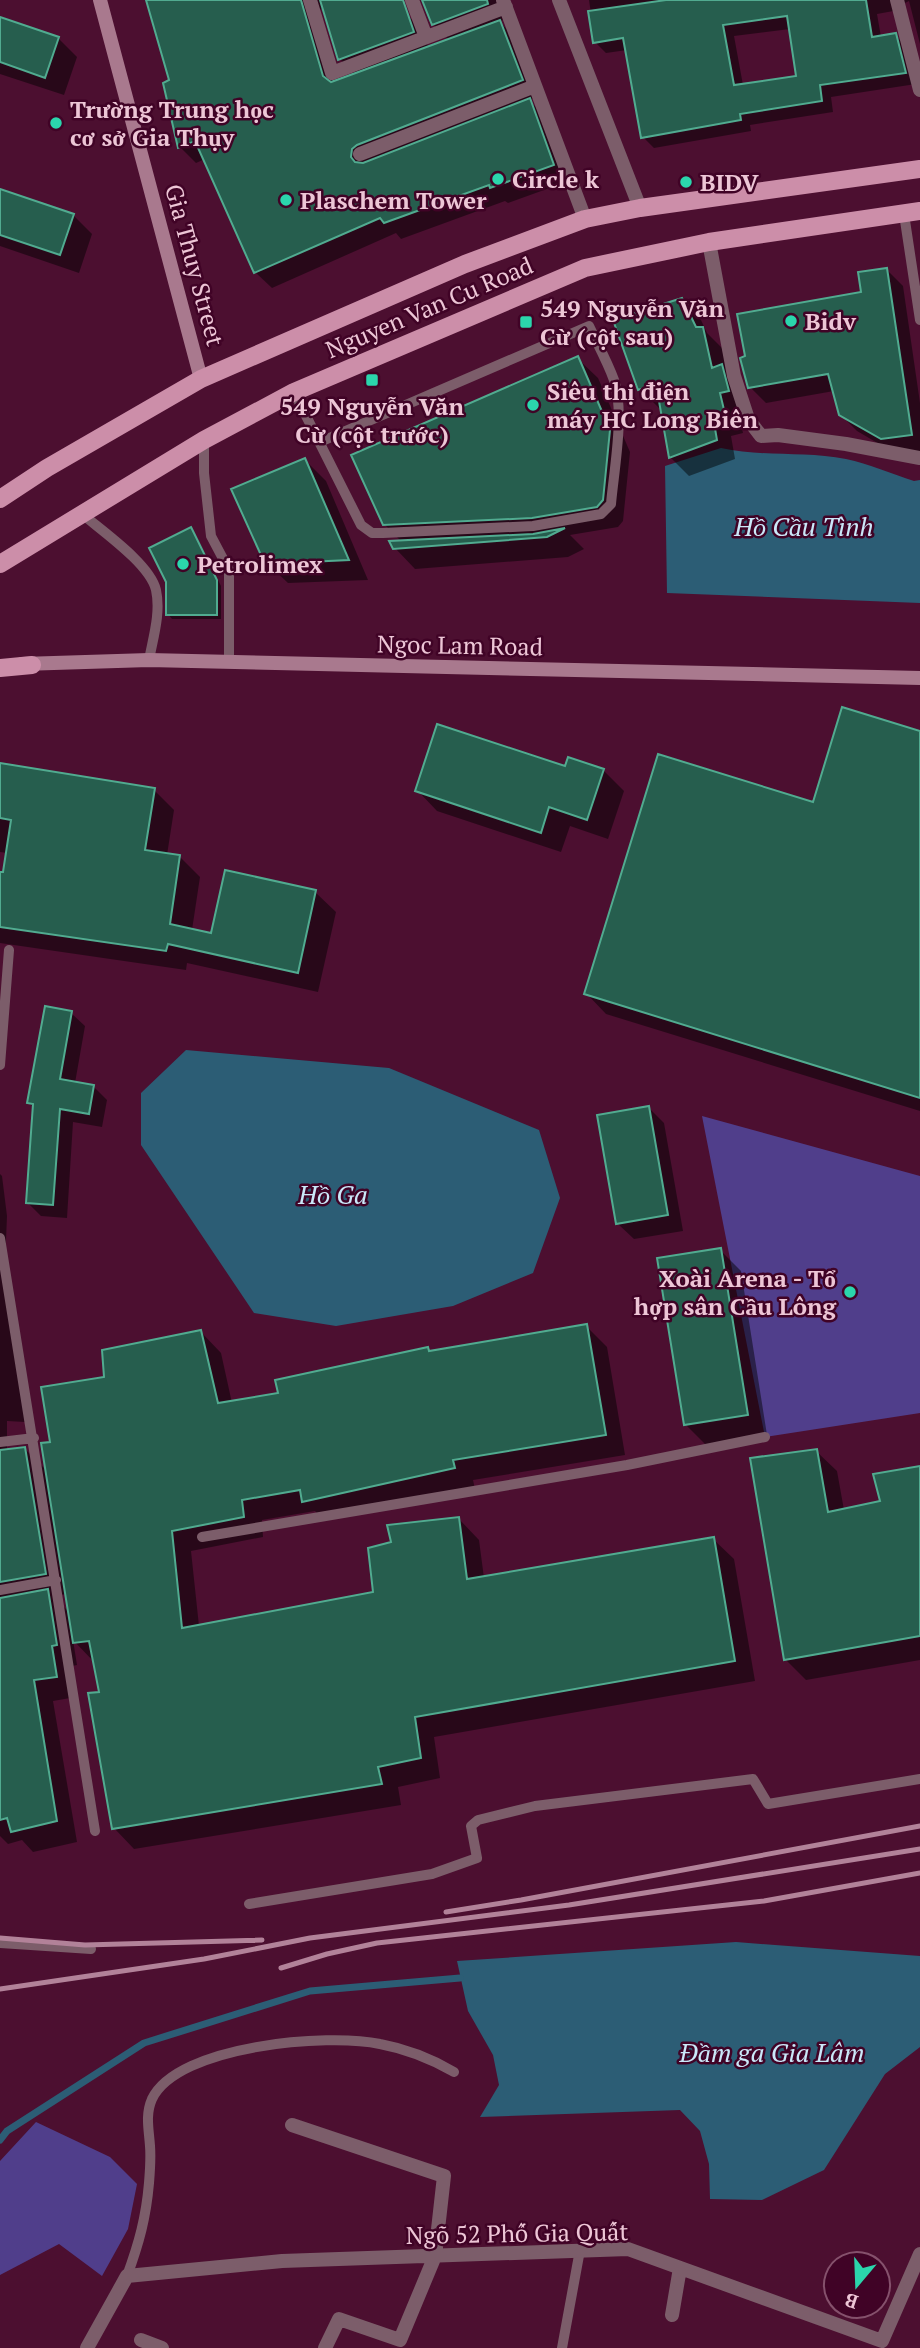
<svg xmlns="http://www.w3.org/2000/svg" width="920" height="2348" viewBox="0 0 920 2348" font-family="'PT Serif',serif">
<style>
.green{fill:#503e8b}
.water{fill:#2c5d75}
.shadow{fill:#0007;fill-rule:evenodd}
.lines{fill:none;stroke-linecap:round;stroke-linejoin:round}
.stream{stroke:#2c5d75;stroke-width:7}
.building{fill:#265e4e;stroke:#51ab90;stroke-width:2;fill-rule:evenodd}
.lane{stroke:#7c5d6a;stroke-width:10}
.street{stroke:#7c5d6a;stroke-width:14}
.secondary{stroke:#a9798e;stroke-width:14}
.primary{stroke:#cc8ea9;stroke-width:18}
.rail{stroke:#b28299;stroke-width:5}
.poi-dot{fill:#2bd5ac;stroke:#400326;stroke-width:2.5}
.labels{text-anchor:middle;dominant-baseline:central;stroke-width:5;stroke-linejoin:round;paint-order:stroke}
.poi-label{font-size:24px;font-weight:bold;fill:#edc6d6;stroke:#400326;text-anchor:start}
.street-label{font-size:24px;fill:#edc6d6;stroke:#400326}
.water-label{font-size:26px;font-style:italic;fill:#cae8f9;stroke:#400326}
</style>
<rect width="100%" height="100%" fill="#4c0f30"/>
<!-- green -->
<path class="green" d="M 702,1116 L 920,1176 L 920,1413 L 765,1437 Z
M 36,2122 L 110,2157 L 137,2184 L 128,2229 L 102,2276 L 59,2244 L 0,2275 L 0,2161 Z"/>
<!-- water -->
<path class="water" d="M 721,448 C 762,457 804,451 846,459 C 869,464 892,474 914,481 L 920,480 L 920,603 L 667,593 L 665,466 Z
M 186,1050 L 389,1068 L 539,1130 L 560,1198 L 533,1273 L 453,1306 L 336,1326 L 254,1313 L 141,1145 L 141,1093 Z
M 736,1942 L 920,1956 L 920,2047 L 885,2074 L 824,2170 L 762,2200 L 710,2199 L 709,2164 L 700,2131 L 680,2110 L 480,2117 L 499,2085 L 493,2055 L 468,2011 L 457,1961 Z"/>
<!-- shadow -->
<path class="shadow" d="M 148,0 L 394,0 L 423,32 L 429,49 L 450,41 L 433,24 L 429,0 L 496,0 L 503,20 L 499,21 L 516,39 L 538,97 L 529,100 L 545,117 L 569,181 L 508,203 L 505,201 L 401,239 L 396,233 L 272,288 L 255,272 L 205,159 L 196,163 L 180,147 L 171,81 ZM 324,6 L 340,59 L 356,76 L 335,84 L 316,20 L 316,14 Z
M 589,0 L 920,0 L 920,44 L 909,1 L 901,5 L 899,10 L 877,14 L 881,37 L 895,35 L 907,47 L 916,84 L 831,97 L 833,112 L 750,125 L 751,131 L 654,148 L 643,137 L 627,50 L 606,53 L 595,42 ZM 790,29 L 798,77 L 743,85 L 734,36 Z
M 0,19 L 58,38 L 77,57 L 64,95 L 0,74 Z
M 0,191 L 73,215 L 92,234 L 79,273 L 0,246 Z
M 887,270 L 903,286 L 920,403 L 920,452 L 898,455 L 857,431 L 840,414 L 834,391 L 766,403 L 750,387 L 863,294 Z
M 681,300 L 701,320 L 707,333 L 722,348 L 727,372 L 747,410 L 738,411 L 743,433 L 731,436 L 735,459 L 689,476 L 670,457 L 662,407 L 659,408 L 640,389 Z
M 577,358 L 598,378 L 630,452 L 623,521 L 618,527 L 570,535 L 584,549 L 568,557 L 415,569 L 395,548 L 402,542 L 384,524 Z
M 305,460 L 326,481 L 368,580 L 288,583 L 267,563 Z
M 190,529 L 195,534 L 221,586 L 221,619 L 172,619 L 168,614 Z
M 920,733 L 920,1111 L 606,1014 L 586,993 L 814,805 Z
M 0,765 L 154,790 L 174,810 L 167,855 L 180,857 L 200,877 L 192,930 L 213,935 L 315,892 L 336,912 L 318,992 L 187,963 L 186,970 L 0,943 L 0,873 L 5,874 L 8,853 L 0,852 Z
M 566,768 L 603,770 L 624,791 L 608,839 L 570,826 L 561,852 L 437,811 L 417,790 Z
M 71,1013 L 85,1026 L 75,1083 L 93,1086 L 107,1100 L 102,1127 L 73,1122 L 67,1218 L 41,1216 L 28,1203 L 34,1108 L 29,1103 Z
M 649,1108 L 664,1123 L 683,1231 L 634,1239 L 618,1224 Z
M 0,1174 L 2,1176 L 7,1216 L 5,1265 L 25,1422 L 7,1421 L 7,1451 L 25,1449 L 47,1471 L 52,1444 L 106,1378 L 201,1332 L 221,1353 L 232,1403 L 280,1394 L 428,1348 L 431,1352 L 586,1326 L 607,1347 L 625,1455 L 473,1480 L 475,1489 L 324,1521 L 315,1511 L 262,1520 L 263,1537 L 191,1551 L 199,1626 L 375,1593 L 459,1519 L 479,1540 L 484,1578 L 713,1539 L 734,1559 L 755,1681 L 434,1737 L 440,1778 L 398,1787 L 401,1805 L 134,1849 L 114,1828 L 101,1693 L 95,1663 L 73,1640 L 77,1665 L 72,1666 L 76,1697 L 53,1701 L 77,1842 L 33,1852 L 22,1840 L 8,1844 L 0,1836 ZM 67,1594 L 70,1613 L 53,1596 Z
M 720,1250 L 741,1271 L 767,1435 L 706,1445 L 685,1424 Z
M 816,1451 L 837,1471 L 844,1510 L 882,1503 L 920,1467 L 920,1660 L 806,1680 L 785,1659 Z"/>
<g class="lines">
<!-- stream -->
<path class="stream" d="M 0,2140 L 7,2131 L 144,2043 L 310,1991 L 460,1978"/>
</g>
<!-- building -->
<path class="building" d="M 146,0 L 301,0 L 323,76 L 331,82 L 500,20 L 523,80 L 357,145 L 352,149 L 351,157 L 355,162 L 363,163 L 530,98 L 554,165 L 490,188 L 489,185 L 384,223 L 380,218 L 254,273 L 195,141 L 178,148 L 163,83 L 169,80 Z
M 320,0 L 403,0 L 414,32 L 338,60 Z
M 422,0 L 487,0 L 488,4 L 432,25 Z
M 666,0 L 866,0 L 872,37 L 896,33 L 906,73 L 820,85 L 822,101 L 740,114 L 741,120 L 641,138 L 623,38 L 593,43 L 588,11 ZM 787,16 L 796,76 L 734,85 L 723,25 Z
M 0,17 L 59,37 L 45,78 L 0,62 Z
M 0,189 L 74,214 L 60,255 L 0,235 Z
M 887,268 L 912,435 L 881,439 L 839,415 L 828,374 L 748,388 L 740,358 L 745,356 L 737,314 L 861,292 L 858,272 Z
M 682,298 L 696,327 L 703,327 L 712,368 L 722,364 L 729,391 L 720,393 L 725,414 L 713,417 L 717,440 L 669,458 L 656,384 L 638,390 L 613,320 Z
M 578,356 L 610,430 L 603,500 L 597,507 L 532,518 L 383,525 L 351,455 Z
M 305,458 L 349,560 L 265,564 L 231,489 Z
M 191,527 L 217,580 L 217,615 L 166,615 L 166,582 L 149,548 Z
M 565,528 L 547,537 L 393,549 L 389,541 L 533,534 Z
M 842,707 L 920,731 L 920,1098 L 584,994 L 658,754 L 813,802 Z
M 437,724 L 565,766 L 568,757 L 604,769 L 587,820 L 549,807 L 541,833 L 415,791 Z
M 0,763 L 155,788 L 145,850 L 180,855 L 170,924 L 211,933 L 225,870 L 316,890 L 298,973 L 168,944 L 166,951 L 0,927 L 0,872 L 3,872 L 11,820 L 0,818 Z
M 45,1006 L 72,1011 L 60,1079 L 94,1085 L 89,1114 L 60,1109 L 53,1205 L 26,1203 L 33,1104 L 27,1103 Z
M 649,1106 L 668,1215 L 616,1224 L 597,1115 Z
M 721,1248 L 748,1415 L 684,1425 L 657,1258 Z
M 587,1324 L 606,1435 L 453,1460 L 455,1468 L 302,1502 L 300,1490 L 242,1500 L 244,1517 L 172,1531 L 182,1628 L 373,1592 L 368,1548 L 391,1542 L 387,1525 L 459,1517 L 467,1579 L 714,1537 L 735,1661 L 415,1717 L 421,1758 L 378,1767 L 382,1784 L 112,1829 L 88,1693 L 99,1692 L 89,1641 L 73,1643 L 41,1443 L 50,1442 L 41,1387 L 104,1377 L 102,1350 L 201,1330 L 218,1403 L 278,1393 L 275,1380 L 428,1347 L 429,1351 Z
M 25,1447 L 46,1574 L 0,1582 L 0,1450 Z
M 817,1449 L 828,1512 L 880,1501 L 873,1474 L 920,1466 L 920,1636 L 784,1660 L 750,1458 Z
M 48,1589 L 57,1645 L 52,1646 L 57,1677 L 34,1680 L 57,1821 L 11,1832 L 7,1818 L 0,1820 L 0,1598 Z"/>
<g class="lines">
<!-- lane -->
<path class="lane" d="M 904,214 L 920,320
M 294,392 L 361,525 L 372,533 L 383,533 L 533,526 L 601,514 L 611,504 C 614,470 625,412 614,380 C 607,361 597,343 589,326 L 320,442
M 204,440 L 204,473 L 211,536 L 229,570 L 229,662
M 81,513 C 102,531 150,564 156,590 C 161,613 153,638 149,660
M 0,1065 L 9,950
M 0,1238 L 95,1831
M 0,1442 L 34,1438
M 202,1537 L 627,1465 L 765,1437
M 0,1590 L 56,1580
M 249,1904 L 432,1874 L 477,1858 L 471,1826 L 478,1820 L 535,1806 L 753,1779 L 768,1804 L 920,1779
M 0,1943 L 91,1949
M 127,2276 C 139,2243 146,2218 149,2183 C 150,2171 151,2158 150,2146 C 149,2130 145,2115 152,2099 C 178,2045 328,2033 380,2044 C 407,2049 430,2058 454,2072
M 562,2348 L 580,2250"/>
<!-- street -->
<path class="street" d="M 310,0 L 332,73 L 506,7
M 412,0 L 426,37
M 503,0 L 585,219
M 559,0 L 640,208
M 897,0 L 920,90
M 360,154 L 535,86
M 709,242 L 734,376 L 748,419 L 761,436 L 778,435 L 846,444 L 920,458
M 292,2125 L 444,2176 L 435,2256 L 400,2340 L 339,2319 L 325,2348
M 672,2315 L 680,2268
M 141,2340 L 162,2348
M 87,2348 L 127,2276 L 282,2261 L 628,2249 L 882,2341 L 920,2254"/>
<!-- secondary -->
<path class="secondary" d="M 100,0 L 201,379
M 22,664 L 149,660 L 920,678"/>
<!-- primary -->
<path class="primary" d="M 0,499 L 47,468 L 201,379 L 465,264 L 585,219 L 640,208 L 920,169
M 0,564 L 204,440 L 294,392 L 585,268 L 709,242 L 920,211
M 0,668 L 32,665"/>
<!-- rail -->
<path class="rail" d="M 446,1912 L 521,1900 L 920,1826
M 0,1938 L 85,1945 L 262,1940
M 281,1968 L 327,1954 L 377,1943 L 764,1901 L 920,1873
M 0,1989 L 204,1959 L 310,1938 L 569,1905 L 920,1849"/>
</g>
<!-- markers -->
<g class="poi-dot">
<circle cx="56" cy="123" r="7"/>
<circle cx="498" cy="179" r="7"/>
<circle cx="686" cy="182" r="7"/>
<circle cx="286" cy="200" r="7"/>
<circle cx="791" cy="321" r="7"/>
<rect x="519" y="315" width="14" height="14" rx="3.5"/>
<rect x="365" y="373" width="14" height="14" rx="3.5"/>
<circle cx="533" cy="405" r="7"/>
<circle cx="183" cy="564" r="7"/>
<circle cx="850" cy="1292" r="7"/>
</g>
<g class="labels">
<!-- poi labels -->
<g class="poi-label">
<text x="70" y="109">Trường Trung học<tspan x="70" dy="28">cơ sở Gia Thụy</tspan></text>
<text x="512" y="179">Circle k</text>
<text x="700" y="182">BIDV</text>
<text x="300" y="200">Plaschem Tower</text>
<text x="540" y="308">549 Nguyễn Văn<tspan x="540" dy="28">Cừ (cột sau)</tspan></text>
<text x="805" y="321">Bidv</text>
<text x="547" y="391">Siêu thị điện<tspan x="547" dy="28">máy HC Long Biên</tspan></text>
<text x="372" y="406" text-anchor="middle">549 Nguyễn Văn<tspan x="372" dy="28">Cừ (cột trước)</tspan></text>
<text x="197" y="564">Petrolimex</text>
<text x="836" y="1278" text-anchor="end">Xoài Arena - Tổ<tspan x="836" dy="28">hợp sân Cầu Lông</tspan></text>
</g>
<!-- street labels -->
<g class="street-label">
<text transform="translate(195 265) rotate(75)">Gia Thuy Street</text>
<text transform="translate(429 307) rotate(-23)">Nguyen Van Cu Road</text>
<text transform="translate(460 645) rotate(1)">Ngoc Lam Road</text>
<text transform="translate(517 2233) rotate(-1)">Ngõ 52 Phố Gia Quất</text>
</g>
<!-- water labels -->
<g class="water-label">
<text x="804" y="526">Hồ Cầu Tình</text>
<text x="333" y="1194">Hồ Ga</text>
<text x="772" y="2052">Đầm ga Gia Lâm</text>
</g>
</g>
<!-- north arrow -->
<g transform="translate(857 2285) rotate(199)"><circle r="33" fill="#400326" stroke="#85516c" stroke-width="2"/>
<path d="M0-5L12 26L0 18L-12 26Z" fill="#2bd5ac"/>
<text y="-10" font-size="19" font-weight="bold" text-anchor="middle" fill="#edc6d6">B</text>
</g>
</svg>
